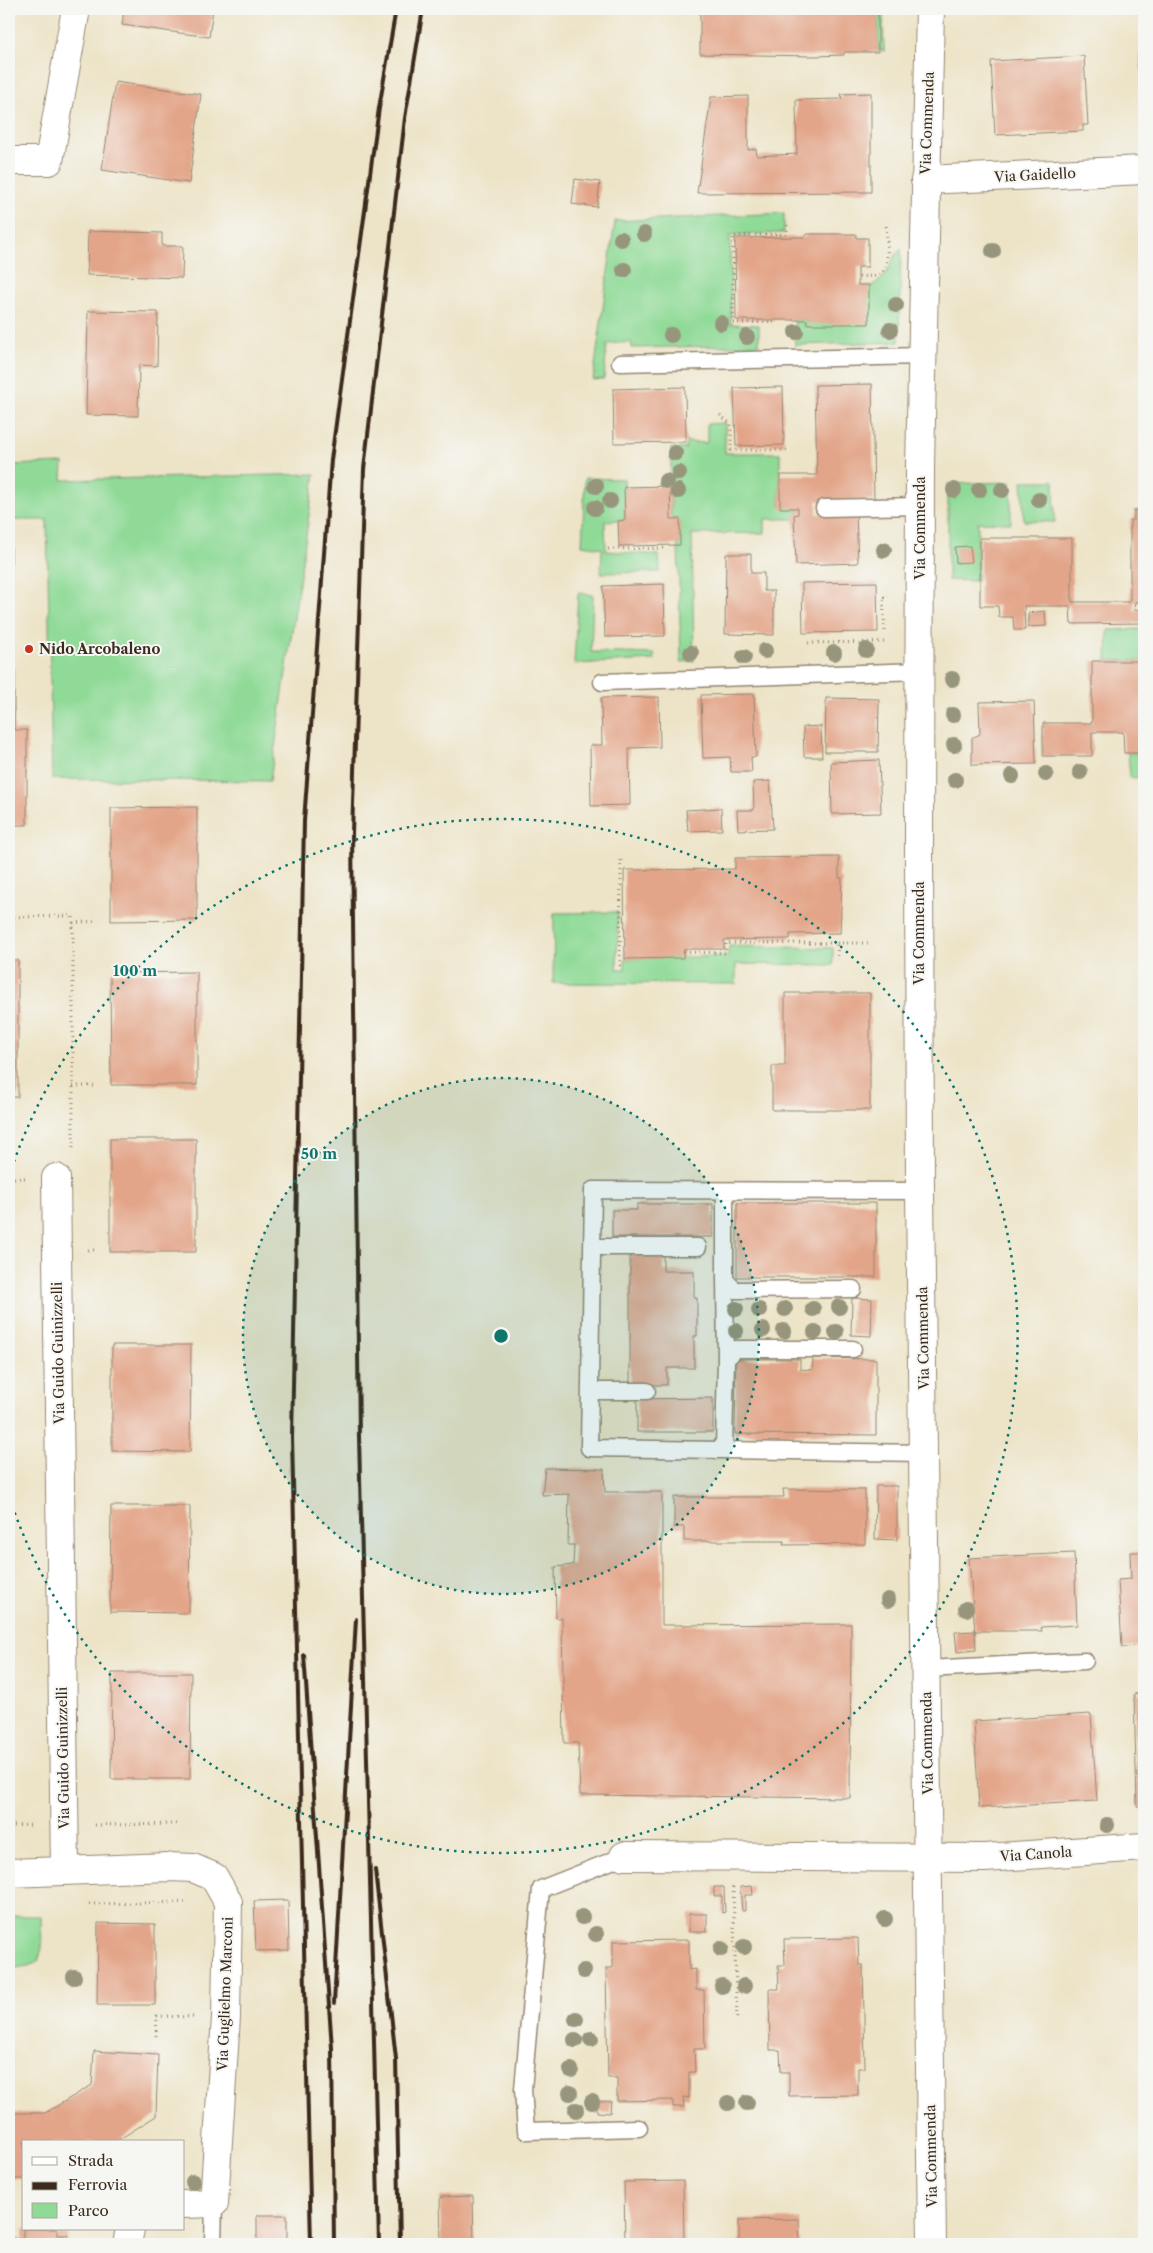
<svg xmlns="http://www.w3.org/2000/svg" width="1153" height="2253" viewBox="0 0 1153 2253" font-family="'Libre Caslon Text',serif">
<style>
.green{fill:#8fda97;stroke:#65825a}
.building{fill:#e3a589}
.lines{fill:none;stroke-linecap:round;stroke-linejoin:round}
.service-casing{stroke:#948773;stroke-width:19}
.minor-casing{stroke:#948773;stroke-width:30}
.tertiary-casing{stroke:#948773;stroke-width:30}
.path{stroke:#948773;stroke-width:3;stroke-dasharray:1 4;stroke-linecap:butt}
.service{stroke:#fff;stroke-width:16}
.minor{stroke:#fff;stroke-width:28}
.tertiary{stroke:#fff;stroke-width:28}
.rail{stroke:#3b2a1e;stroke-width:4}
.tree{fill:#97967b}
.ring{fill:none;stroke:#0f766e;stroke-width:2.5;stroke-dasharray:2.5 5}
.poi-dot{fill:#c8321e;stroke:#f6f6f2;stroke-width:2}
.labels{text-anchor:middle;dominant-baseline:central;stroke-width:4;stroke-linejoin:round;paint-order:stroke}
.street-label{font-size:14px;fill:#3b2a1e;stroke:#f6f6f2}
.poi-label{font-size:14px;font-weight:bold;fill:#3b2a1e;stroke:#f6f6f2;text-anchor:start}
.centre{fill:#0f766e;stroke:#f6f6f2;stroke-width:2.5}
.ring-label{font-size:15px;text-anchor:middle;font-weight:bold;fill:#0f766e;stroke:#f6f6f2;stroke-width:4;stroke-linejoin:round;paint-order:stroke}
</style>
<rect width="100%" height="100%" fill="#f6f6f2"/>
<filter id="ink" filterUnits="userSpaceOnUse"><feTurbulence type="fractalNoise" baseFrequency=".02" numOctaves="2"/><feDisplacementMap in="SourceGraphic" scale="10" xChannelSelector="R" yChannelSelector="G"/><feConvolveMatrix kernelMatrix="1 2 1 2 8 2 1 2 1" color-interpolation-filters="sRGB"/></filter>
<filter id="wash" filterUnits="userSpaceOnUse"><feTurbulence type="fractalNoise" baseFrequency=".0096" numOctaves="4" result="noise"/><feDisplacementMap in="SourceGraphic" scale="20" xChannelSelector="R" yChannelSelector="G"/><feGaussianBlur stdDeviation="1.12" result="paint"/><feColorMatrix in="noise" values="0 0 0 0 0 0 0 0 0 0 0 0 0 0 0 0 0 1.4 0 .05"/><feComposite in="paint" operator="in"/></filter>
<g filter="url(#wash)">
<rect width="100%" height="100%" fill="#ede4c8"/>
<!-- green -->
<path class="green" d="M 878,9 L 883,9 L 884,51 L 878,50 Z
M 784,213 L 784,233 L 730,235 L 731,324 L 759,325 L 759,345 L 632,348 L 631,342 L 607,344 L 604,379 L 593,380 L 615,221 Z
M 901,249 L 899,342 L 795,345 L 794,320 L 807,320 L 807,324 L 879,281 C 893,270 889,259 901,249 Z
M 725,423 L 725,453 L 780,453 L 780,507 L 798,508 L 798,514 L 794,519 L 765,519 L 765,533 L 692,534 L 694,661 L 681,662 L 678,545 L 680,544 L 680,520 L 671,519 L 671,448 L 686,449 L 686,442 L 707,443 L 707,424 Z
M 63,463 L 62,480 L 315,474 L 270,781 L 52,779 L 47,520 L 9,520 L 9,465 Z
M 585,478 L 624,479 L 625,520 L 605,521 L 606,551 L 659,555 L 660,572 L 601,573 L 602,548 L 582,545 Z
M 1022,481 L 1054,481 L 1055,522 L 1024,521 Z
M 1011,482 L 1011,523 L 978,522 L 977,581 L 948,580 L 948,484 Z
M 578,593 L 593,595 L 591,652 L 654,654 L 655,660 L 574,664 Z
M 1144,629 L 1144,661 L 1107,660 L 1108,630 Z
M 1128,753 L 1144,753 L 1144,777 L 1130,778 Z
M 618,912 L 617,969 L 625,969 L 625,959 L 728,956 L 729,946 L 833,948 L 833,965 L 736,964 L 736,984 L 553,983 L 554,913 Z
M 9,1916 L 41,1916 L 42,1948 L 38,1962 L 28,1966 L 9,1969 Z"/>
<g id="blocks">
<!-- building -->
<path class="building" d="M 124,9 L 213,9 L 209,37 L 122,25 Z
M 700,9 L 878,9 L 878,52 L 844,52 L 844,55 L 814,56 L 700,54 Z
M 1140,54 L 1144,54 L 1144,104 L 1143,104 Z
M 1084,56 L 1088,125 L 1083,125 L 1083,131 L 995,135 L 991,61 Z
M 115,82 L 201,94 L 189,183 L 102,170 Z
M 871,93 L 871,192 L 697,193 L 711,97 L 748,96 L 748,150 L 756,149 L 757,156 L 797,154 L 796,100 L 842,99 L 841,94 Z
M 575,179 L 600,182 L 597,207 L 572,204 Z
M 88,231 L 162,233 L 162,246 L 183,246 L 182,278 L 87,275 Z
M 807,234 L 856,234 L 856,238 L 868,238 L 868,267 L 858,267 L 858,285 L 869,285 L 869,324 L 807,324 L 807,320 L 736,320 L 735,238 L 805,237 Z
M 88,311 L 158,312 L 157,366 L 139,365 L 138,416 L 86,415 Z
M 872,384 L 874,500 L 817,501 L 817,514 L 856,513 L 858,563 L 796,565 L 794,515 L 798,514 L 798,508 L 780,508 L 780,475 L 817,475 L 815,385 Z
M 685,387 L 686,442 L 614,443 L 613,389 Z
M 783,387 L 784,445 L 736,446 L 734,388 Z
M 670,486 L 671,519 L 680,519 L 680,545 L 619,546 L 618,521 L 625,520 L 624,487 Z
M 1134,510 L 1144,510 L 1144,602 L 1135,602 L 1134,610 L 1144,610 L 1144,623 L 1071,624 L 1070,606 L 1024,606 L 1025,630 L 1014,630 L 1013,617 L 999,617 L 998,606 L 980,606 L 980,538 L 1072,538 L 1072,602 L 1130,602 L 1130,520 L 1134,520 Z
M 9,532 L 11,532 L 12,639 L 9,639 Z
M 970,546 L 972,562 L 956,563 L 955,547 Z
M 726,554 L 751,554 L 751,573 L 764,573 L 764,591 L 774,591 L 774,635 L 725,634 Z
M 877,582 L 878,632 L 803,633 L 802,583 Z
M 664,584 L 665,636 L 605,637 L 603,586 Z
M 1045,611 L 1046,626 L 1028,627 L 1028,613 Z
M 1092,661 L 1144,661 L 1144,753 L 1124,753 L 1123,732 L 1092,732 L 1092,756 L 1043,756 L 1043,723 L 1092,723 Z
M 9,669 L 14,669 L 14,730 L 27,730 L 27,825 L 9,825 Z
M 754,694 L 756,757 L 751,757 L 752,772 L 731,772 L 730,757 L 703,758 L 701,695 Z
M 659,697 L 660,747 L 629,748 L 630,805 L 591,806 L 590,745 L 602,745 L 601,698 Z
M 826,698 L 879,699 L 878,752 L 825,752 Z
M 1034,701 L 1036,764 L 972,765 L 972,738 L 980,734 L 979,702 Z
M 821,726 L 822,757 L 804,757 L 803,727 Z
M 879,760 L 881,813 L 832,814 L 831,762 Z
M 770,781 L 773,829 L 738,830 L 737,810 L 754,810 L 753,782 Z
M 197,807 L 197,920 L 111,921 L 111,808 Z
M 721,808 L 722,830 L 688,831 L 686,810 Z
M 839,857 L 839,878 L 842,878 L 840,933 L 790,934 L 790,939 L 724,940 L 724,949 L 684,949 L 683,958 L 625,959 L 624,870 L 735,869 L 735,858 Z
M 9,960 L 18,960 L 18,1097 L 9,1097 Z
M 197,972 L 197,1085 L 111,1085 L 110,973 Z
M 785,993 L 870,993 L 870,1110 L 772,1110 L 772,1066 L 785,1066 Z
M 110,1139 L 196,1139 L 196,1252 L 110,1252 Z
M 737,1203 L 876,1203 L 876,1277 L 737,1277 Z
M 637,1204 L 713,1204 L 713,1237 L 612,1237 L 612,1210 L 637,1210 Z
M 630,1254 L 663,1254 L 663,1271 L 694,1271 L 694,1298 L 697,1298 L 697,1336 L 694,1336 L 694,1368 L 667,1368 L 667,1385 L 630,1385 Z
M 852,1298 L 872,1299 L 871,1336 L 851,1335 Z
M 112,1345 L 191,1345 L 190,1452 L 112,1451 Z
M 813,1358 L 876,1359 L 876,1435 L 735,1434 L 736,1359 L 800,1359 L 800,1369 L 812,1370 Z
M 713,1398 L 713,1432 L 637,1432 L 637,1399 Z
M 545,1468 L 604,1469 L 605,1492 L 662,1492 L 662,1625 L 851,1624 L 850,1798 L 580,1795 L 578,1743 L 564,1743 L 562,1618 L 556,1618 L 555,1567 L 573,1565 L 574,1545 L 568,1545 L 569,1494 L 542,1495 Z
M 876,1486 L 897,1486 L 897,1540 L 875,1539 Z
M 783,1489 L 865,1490 L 865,1544 L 783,1545 L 784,1541 L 684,1541 L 684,1527 L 674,1527 L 674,1497 L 784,1497 Z
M 111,1506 L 190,1506 L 189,1613 L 110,1612 Z
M 1130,1552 L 1144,1552 L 1144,1646 L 1122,1647 L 1118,1580 L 1131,1579 Z
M 1074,1553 L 1077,1625 L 1041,1627 L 1042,1631 L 975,1631 L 969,1558 Z
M 975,1631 L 976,1650 L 957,1652 L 955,1632 Z
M 112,1673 L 191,1673 L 190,1779 L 111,1779 Z
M 1144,1693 L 1144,1806 L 1137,1806 L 1134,1694 Z
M 1091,1714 L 1097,1801 L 979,1808 L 974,1721 Z
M 752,1886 L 753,1895 L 745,1895 L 745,1911 L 742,1911 L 740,1887 Z
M 714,1887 L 724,1887 L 725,1912 L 722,1913 L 722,1896 L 714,1896 Z
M 288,1900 L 289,1950 L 256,1951 L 254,1901 Z
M 689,1914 L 707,1914 L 707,1932 L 689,1932 Z
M 98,1923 L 155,1924 L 155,2005 L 97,2005 Z
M 858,1938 L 859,1965 L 863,1965 L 865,2068 L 858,2068 L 858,2095 L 789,2096 L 789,2072 L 781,2072 L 780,2050 L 770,2050 L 769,1989 L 779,1989 L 778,1965 L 785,1965 L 784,1939 Z
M 689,1940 L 689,1970 L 696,1969 L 696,1990 L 704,1990 L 705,2049 L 694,2049 L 695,2072 L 689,2072 L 689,2098 L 683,2097 L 684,2107 L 673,2107 L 673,2100 L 617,2101 L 617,2078 L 608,2078 L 606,1968 L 613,1968 L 613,1941 Z
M 94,2051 L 158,2055 L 156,2116 L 115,2142 L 24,2142 L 24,2179 L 9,2179 L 9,2113 L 45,2113 L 92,2085 Z
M 597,2101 L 611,2101 L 610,2113 L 597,2112 Z
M 683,2181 L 684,2244 L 625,2244 L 624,2182 Z
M 473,2196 L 474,2244 L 441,2244 L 440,2197 Z
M 257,2215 L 287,2215 L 287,2244 L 257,2244 Z
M 799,2219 L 800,2244 L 739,2244 L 739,2220 Z
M 23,2229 L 57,2229 L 57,2235 L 68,2235 L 68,2244 L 9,2244 L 9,2239 L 23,2239 Z"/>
</g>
</g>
<g filter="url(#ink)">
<use href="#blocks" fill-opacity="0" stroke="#948773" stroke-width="1"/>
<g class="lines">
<defs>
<path id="service" d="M 620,363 L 922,356
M 824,508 L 920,506
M 602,682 L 919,671
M 725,1191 L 725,1280 L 735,1290 L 853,1289
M 920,1191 L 593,1190 L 589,1448 L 925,1453
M 592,1247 L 698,1247
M 725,1280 L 726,1359
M 590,1391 L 647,1391
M 724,1449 L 726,1359 L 736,1349 L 853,1349
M 926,1669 L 1085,1661
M 624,1856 L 541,1889 L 523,2089 L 526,2131 L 639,2128
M 213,2244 L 214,2203"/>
<path id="minor" d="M 9,161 L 49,161 L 76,9
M 925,180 L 1144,170
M 56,1178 L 65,1871
M 624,1856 L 985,1858 L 1144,1847
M 9,1873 L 169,1867 L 193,1868 L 214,1877 L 228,1902 L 226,2017 L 214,2203 L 184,2204
M 127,2244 L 130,2229"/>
<path id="tertiary" d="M 930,9 L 920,467 L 919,843 L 920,1191 L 932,2244"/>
</defs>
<!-- service casing -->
<use href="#service" class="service-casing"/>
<!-- minor casing -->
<use href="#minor" class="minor-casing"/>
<!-- tertiary casing -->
<use href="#tertiary" class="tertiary-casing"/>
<!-- path -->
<path class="path" d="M 859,277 C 865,276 873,277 878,275 C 892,269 886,235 886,222
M 774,322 L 733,323 L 733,236 L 787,234 L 787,225
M 720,415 L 731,424 L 731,450 L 789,450
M 608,549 L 668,548
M 885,631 L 883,597 L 889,597
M 808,643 L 886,642
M 9,917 L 73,916 L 73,1152
M 73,923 L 95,921
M 837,943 L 869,943
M 684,952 L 726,953 L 726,943 L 837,943 L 838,960
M 620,966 L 621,860
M 73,1086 L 95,1086
M 9,1178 L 26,1178
M 88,1250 L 96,1250
M 95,1825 L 180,1824
M 9,1826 L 34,1825
M 733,1887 L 737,2022
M 89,1904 L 188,1902
M 156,2036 L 157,2016 L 196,2017"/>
<!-- service -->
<use href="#service" class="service"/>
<!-- minor -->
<use href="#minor" class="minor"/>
<!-- tertiary -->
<use href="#tertiary" class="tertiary"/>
<!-- rail -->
<path class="rail" d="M 304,1655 L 332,2048 L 334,2244
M 375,1870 L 396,2059 L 400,2244
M 334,2003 L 356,1619
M 311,2244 L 292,1438 L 304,821 L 331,460 L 379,108 L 396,9
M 379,2244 L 359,1437 L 352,833 L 364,469 L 405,118 L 423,9"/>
</g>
<!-- trees -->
<g class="tree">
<circle cx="644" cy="234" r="8"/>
<circle cx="621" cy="239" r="8"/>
<circle cx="993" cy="251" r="8"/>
<circle cx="624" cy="270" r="8"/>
<circle cx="896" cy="305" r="8"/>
<circle cx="721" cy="323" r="8"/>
<circle cx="890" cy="330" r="8"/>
<circle cx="796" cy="332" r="8"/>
<circle cx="671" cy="335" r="8"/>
<circle cx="747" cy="337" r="8"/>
<circle cx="675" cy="453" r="8"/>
<circle cx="679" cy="473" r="8"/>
<circle cx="666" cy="481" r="8"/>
<circle cx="596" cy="486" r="8"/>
<circle cx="954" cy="490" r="8"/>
<circle cx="979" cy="490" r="8"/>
<circle cx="1002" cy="490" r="8"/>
<circle cx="678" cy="491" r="8"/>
<circle cx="1039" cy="500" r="8"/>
<circle cx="610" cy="501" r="8"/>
<circle cx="595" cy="508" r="8"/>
<circle cx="884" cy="550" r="8"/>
<circle cx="866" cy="650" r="8"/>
<circle cx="765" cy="651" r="8"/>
<circle cx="691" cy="653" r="8"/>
<circle cx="834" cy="653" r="8"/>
<circle cx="744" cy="657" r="8"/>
<circle cx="952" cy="679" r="8"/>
<circle cx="953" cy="715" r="8"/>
<circle cx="954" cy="745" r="8"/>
<circle cx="1080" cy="772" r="8"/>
<circle cx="1046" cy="774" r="8"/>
<circle cx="1012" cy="776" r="8"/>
<circle cx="955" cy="780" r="8"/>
<circle cx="839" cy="1307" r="8"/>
<circle cx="736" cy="1309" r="8"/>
<circle cx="785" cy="1309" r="8"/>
<circle cx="813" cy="1309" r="8"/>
<circle cx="759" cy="1310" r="8"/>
<circle cx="763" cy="1330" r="8"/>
<circle cx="736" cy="1331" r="8"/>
<circle cx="784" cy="1331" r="8"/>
<circle cx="815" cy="1332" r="8"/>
<circle cx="836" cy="1332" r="8"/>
<circle cx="888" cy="1600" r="8"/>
<circle cx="966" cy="1609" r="8"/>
<circle cx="1107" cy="1825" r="8"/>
<circle cx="582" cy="1917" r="8"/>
<circle cx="885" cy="1919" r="8"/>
<circle cx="596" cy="1934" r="8"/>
<circle cx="744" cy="1947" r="8"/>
<circle cx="721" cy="1949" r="8"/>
<circle cx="584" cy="1971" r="8"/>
<circle cx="74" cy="1977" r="8"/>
<circle cx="722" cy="1986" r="8"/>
<circle cx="744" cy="1986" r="8"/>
<circle cx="576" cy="2019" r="8"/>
<circle cx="591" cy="2039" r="8"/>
<circle cx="575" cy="2040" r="8"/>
<circle cx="571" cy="2070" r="8"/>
<circle cx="570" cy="2093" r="8"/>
<circle cx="592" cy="2102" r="8"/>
<circle cx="728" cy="2103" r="8"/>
<circle cx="747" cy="2103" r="8"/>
<circle cx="576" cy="2110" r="8"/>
<circle cx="193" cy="2182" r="8"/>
</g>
</g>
<!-- distance rings -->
<circle cx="501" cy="1336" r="258" fill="#0f766e" fill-opacity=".12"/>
<g class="ring">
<circle cx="501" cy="1336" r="258"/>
<path d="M9 1176A517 517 0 1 1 9 1496"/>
</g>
<!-- markers -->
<circle class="poi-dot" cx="29" cy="649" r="5"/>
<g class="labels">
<!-- street labels -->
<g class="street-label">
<text transform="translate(927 123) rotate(-88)">Via Commenda</text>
<text transform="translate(1035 175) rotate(-3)">Via Gaidello</text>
<text transform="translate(920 528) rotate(-90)">Via Commenda</text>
<text transform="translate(919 933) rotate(-90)">Via Commenda</text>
<text transform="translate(923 1338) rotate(-91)">Via Commenda</text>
<text transform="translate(58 1353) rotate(-91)">Via Guido Guinizzelli</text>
<text transform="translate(927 1743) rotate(-91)">Via Commenda</text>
<text transform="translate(63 1758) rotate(-91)">Via Guido Guinizzelli</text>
<text transform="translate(1036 1854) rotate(-4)">Via Canola</text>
<text transform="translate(225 1994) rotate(-88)">Via Guglielmo Marconi</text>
<text transform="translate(931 2156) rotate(-91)">Via Commenda</text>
</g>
<!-- poi labels -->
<g class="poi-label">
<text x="39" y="649">Nido Arcobaleno</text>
</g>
</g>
<circle cx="501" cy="1336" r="8" class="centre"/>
<g class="ring-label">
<text x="135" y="976">100 m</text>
<text x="319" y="1159">50 m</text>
</g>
<!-- margin -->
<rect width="1153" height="2253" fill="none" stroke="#f6f6f2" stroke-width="30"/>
<!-- legend -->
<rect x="22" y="2140" width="162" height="90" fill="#f6f6f2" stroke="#aba49d"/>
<rect x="32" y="2157" width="25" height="8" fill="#ffffff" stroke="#aba49d"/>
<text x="68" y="2166" font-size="15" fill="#3b2a1e">Strada</text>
<rect x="32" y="2182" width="25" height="8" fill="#3b2a1e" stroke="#aba49d"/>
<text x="68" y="2190" font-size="15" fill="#3b2a1e">Ferrovia</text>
<rect x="32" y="2203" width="25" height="15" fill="#8fda97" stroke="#aba49d"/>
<text x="68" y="2216" font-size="15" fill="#3b2a1e">Parco</text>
</svg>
